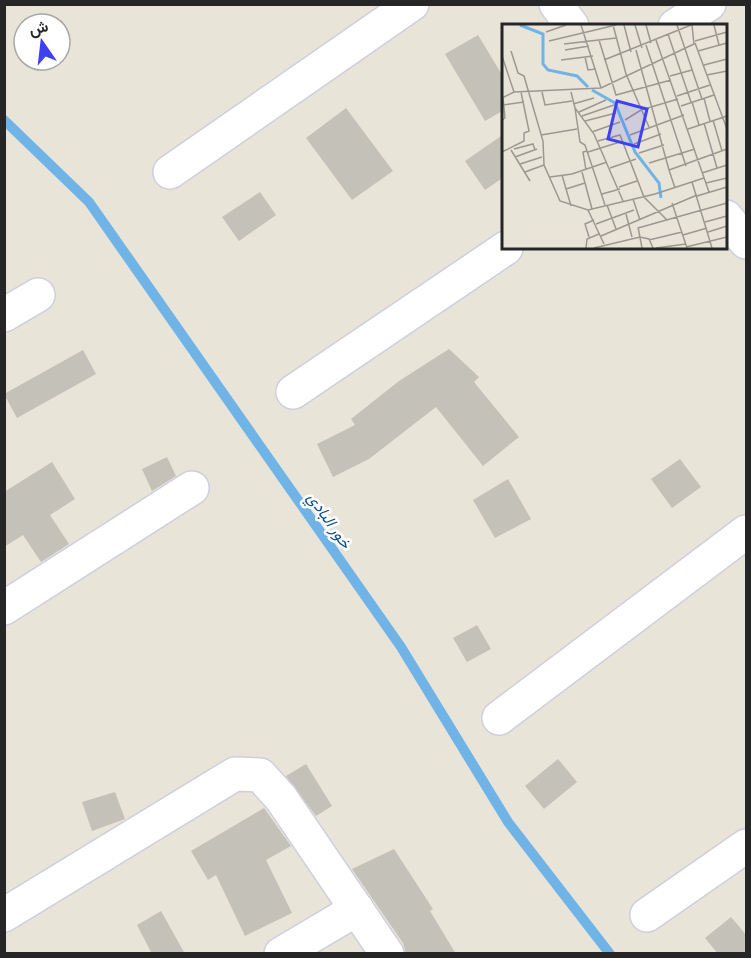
<svg xmlns="http://www.w3.org/2000/svg" width="751" height="958" viewBox="0 0 751 958" font-family="'IBM Plex Sans',Vazirmatn,sans-serif">
<style>
.lines{fill:none;stroke-linecap:round;stroke-linejoin:round}
.stream{stroke:#6fb3e7;stroke-width:10}
.building{fill:#c4c1b8}
.minor-casing{stroke:#cecedf;stroke-width:36}
.minor{stroke:#fff;stroke-width:33}
.labels{text-anchor:middle;dominant-baseline:central;stroke-width:5;stroke-linejoin:round;paint-order:stroke}
.water-label{font-size:16px;font-style:italic;fill:#134f8e;stroke:#fff}
.inset-river{fill:none;stroke:#6fb3e7;stroke-width:3}
.inset-road{fill:none;stroke:#9b9891;stroke-width:1.5}
.view{fill:#3e41f0;fill-opacity:0.15;stroke:#3e41f0;stroke-width:3}
.inset-edge{fill:none;stroke:#262626;stroke-width:3}
</style>
<rect width="100%" height="100%" fill="#e9e4d8"/>
<g class="lines">
<!-- stream -->
<path class="stream" d="M 4,120 L 89,202 L 401,647 L 508,822 L 610,954"/>
</g>
<!-- building -->
<path class="building" d="M 478,35 L 504,78 L 504,110 L 485,121 L 445,54 Z
M 346,108 L 393,171 L 352,200 L 306,138 Z
M 504,134 L 504,177 L 485,190 L 465,161 Z
M 260,192 L 276,215 L 239,241 L 222,217 Z
M 449,349 L 479,377 L 474,382 L 519,437 L 483,466 L 436,407 L 369,459 L 333,477 L 317,444 L 355,425 L 351,419 L 399,381 Z
M 83,350 L 96,374 L 17,418 L 4,394 Z
M 167,457 L 176,476 L 152,491 L 142,469 Z
M 680,459 L 701,487 L 672,508 L 651,479 Z
M 52,462 L 75,499 L 50,515 L 69,544 L 41,562 L 23,535 L 4,547 L 4,492 Z
M 508,479 L 531,519 L 495,538 L 473,500 Z
M 477,625 L 491,649 L 467,662 L 453,638 Z
M 558,759 L 577,782 L 544,809 L 525,786 Z
M 306,764 L 332,806 L 316,816 L 286,776 Z
M 115,792 L 125,819 L 92,831 L 82,802 Z
M 264,808 L 291,846 L 266,860 L 292,913 L 245,936 L 216,875 L 208,880 L 191,851 Z
M 394,849 L 433,909 L 430,911 L 456,954 L 406,954 L 403,943 L 352,869 Z
M 161,911 L 185,954 L 152,954 L 137,925 Z
M 731,917 L 747,936 L 747,954 L 718,954 L 705,938 Z"/>
<g class="lines">
<defs>
<path id="minor" d="M 556,4 L 572,26
M 675,26 L 709,4
M 170,172 L 412,4
M 726,217 L 746,242
M 4,315 L 38,295
M 293,392 L 506,248
M 4,608 L 192,488
M 499,718 L 746,532
M 4,915 L 235,774 L 260,775 L 281,798 L 387,954
M 647,915 L 746,846
M 281,954 L 357,909"/>
</defs>
<!-- minor casing -->
<use href="#minor" class="minor-casing"/>
<!-- minor -->
<use href="#minor" class="minor"/>
</g>
<g class="labels">
<!-- water labels -->
<g class="water-label">
<text transform="translate(330 520) rotate(55)">خور البادي</text>
</g>
</g>
<!-- overview -->
<g transform="translate(502 24)">
<rect width="225" height="225" fill="#e9e4d8"/>
<path class="inset-river" d="M 18,1 L 41,10 L 41,40 L 46,46 L 75,52 L 86,63M 90,66 L 113,79 L 133,128 L 157,159 L 159,174"/>
<path class="inset-road" d="M 79,1 L 99,64M 111,1 L 124,50 L 147,103M 122,1 L 129,28M 133,1 L 140,24M 144,1 L 149,19M 175,1 L 200,75M 212,1 L 217,21M 44,8 L 64,1M 166,10 L 189,78M 97,16 L 114,71 L 169,56M 154,16 L 207,168M 47,17 L 114,1M 193,17 L 225,8M 193,19 L 225,105M 62,20 L 114,14M 144,21 L 184,142M 63,26 L 87,22M 134,26 L 167,146M 9,27 L 16,49 L 22,52 L 41,117 L 42,141 L 58,177 L 86,186 L 153,170 L 202,154M 196,27 L 225,19M 0,32 L 12,68M 83,33 L 86,46 L 94,45M 59,36 L 91,32M 102,36 L 189,1M 202,41 L 225,35M 205,51 L 225,47M 168,52 L 190,46M 40,68 L 43,81 L 70,77M 69,68 L 73,84 L 92,110 L 121,177M 175,72 L 208,61M 0,74 L 12,68 L 99,64 L 192,20 L 190,1M 202,74 L 208,97M 190,78 L 197,101M 71,80 L 92,74M 1,81 L 22,78M 179,82 L 212,71M 73,84 L 78,118 L 83,121 L 103,181M 77,88 L 104,76M 80,92 L 112,81M 0,96 L 3,94 L 1,74M 123,96 L 139,86 L 176,75M 211,96 L 220,127M 83,97 L 114,89M 202,99 L 215,144M 186,105 L 225,92M 90,108 L 118,98M 39,111 L 75,105M 128,111 L 182,91M 96,117 L 118,111 L 142,173 L 165,196M 132,120 L 159,110M 12,125 L 31,120 L 33,126M 9,126 L 28,157M 0,128 L 22,117 L 22,109 L 27,107 L 19,68M 86,128 L 121,117M 137,129 L 162,121M 13,133 L 35,125M 147,139 L 193,125M 18,140 L 40,133M 108,144 L 134,135M 84,146 L 81,128 L 85,127M 23,148 L 42,141M 80,148 L 90,185M 200,149 L 225,141M 60,151 L 69,182M 48,153 L 70,150 L 105,138M 190,158 L 210,224M 204,159 L 225,154M 117,163 L 135,157M 173,164 L 167,146 L 225,125M 64,165 L 83,159M 100,170 L 118,165M 195,172 L 225,163M 131,175 L 138,196M 170,179 L 185,224M 105,181 L 114,205M 86,186 L 102,220M 124,190 L 130,213M 203,198 L 225,192M 94,200 L 132,186M 136,203 L 140,224M 136,204 L 225,179M 206,208 L 225,202M 181,211 L 205,204M 99,212 L 195,171M 87,213 L 83,200 L 92,196M 147,216 L 180,208M 184,223 L 225,213M 84,224 L 85,215 L 97,210M 92,224 L 138,213 L 147,215 L 151,224M 154,224 L 184,220"/>
<path class="view" d="M 115,77 L 145,85 L 136,123 L 106,115 Z"/>
<rect width="225" height="225" class="inset-edge"/>
</g>
<!-- border -->
<rect width="751" height="958" fill="none" stroke="#262626" stroke-width="12"/>
<!-- north arrow -->
<g transform="translate(42 42) rotate(346)"><circle r="28" fill="#ffffff" stroke="#a8a8a8" stroke-width="1.5"/>
<path d="M0-4.5L10 22L0 15L-10 22Z" fill="#3e41f0"/>
<text y="-9" font-size="16" font-weight="bold" text-anchor="middle" fill="#262626">ش</text>
</g>
</svg>
